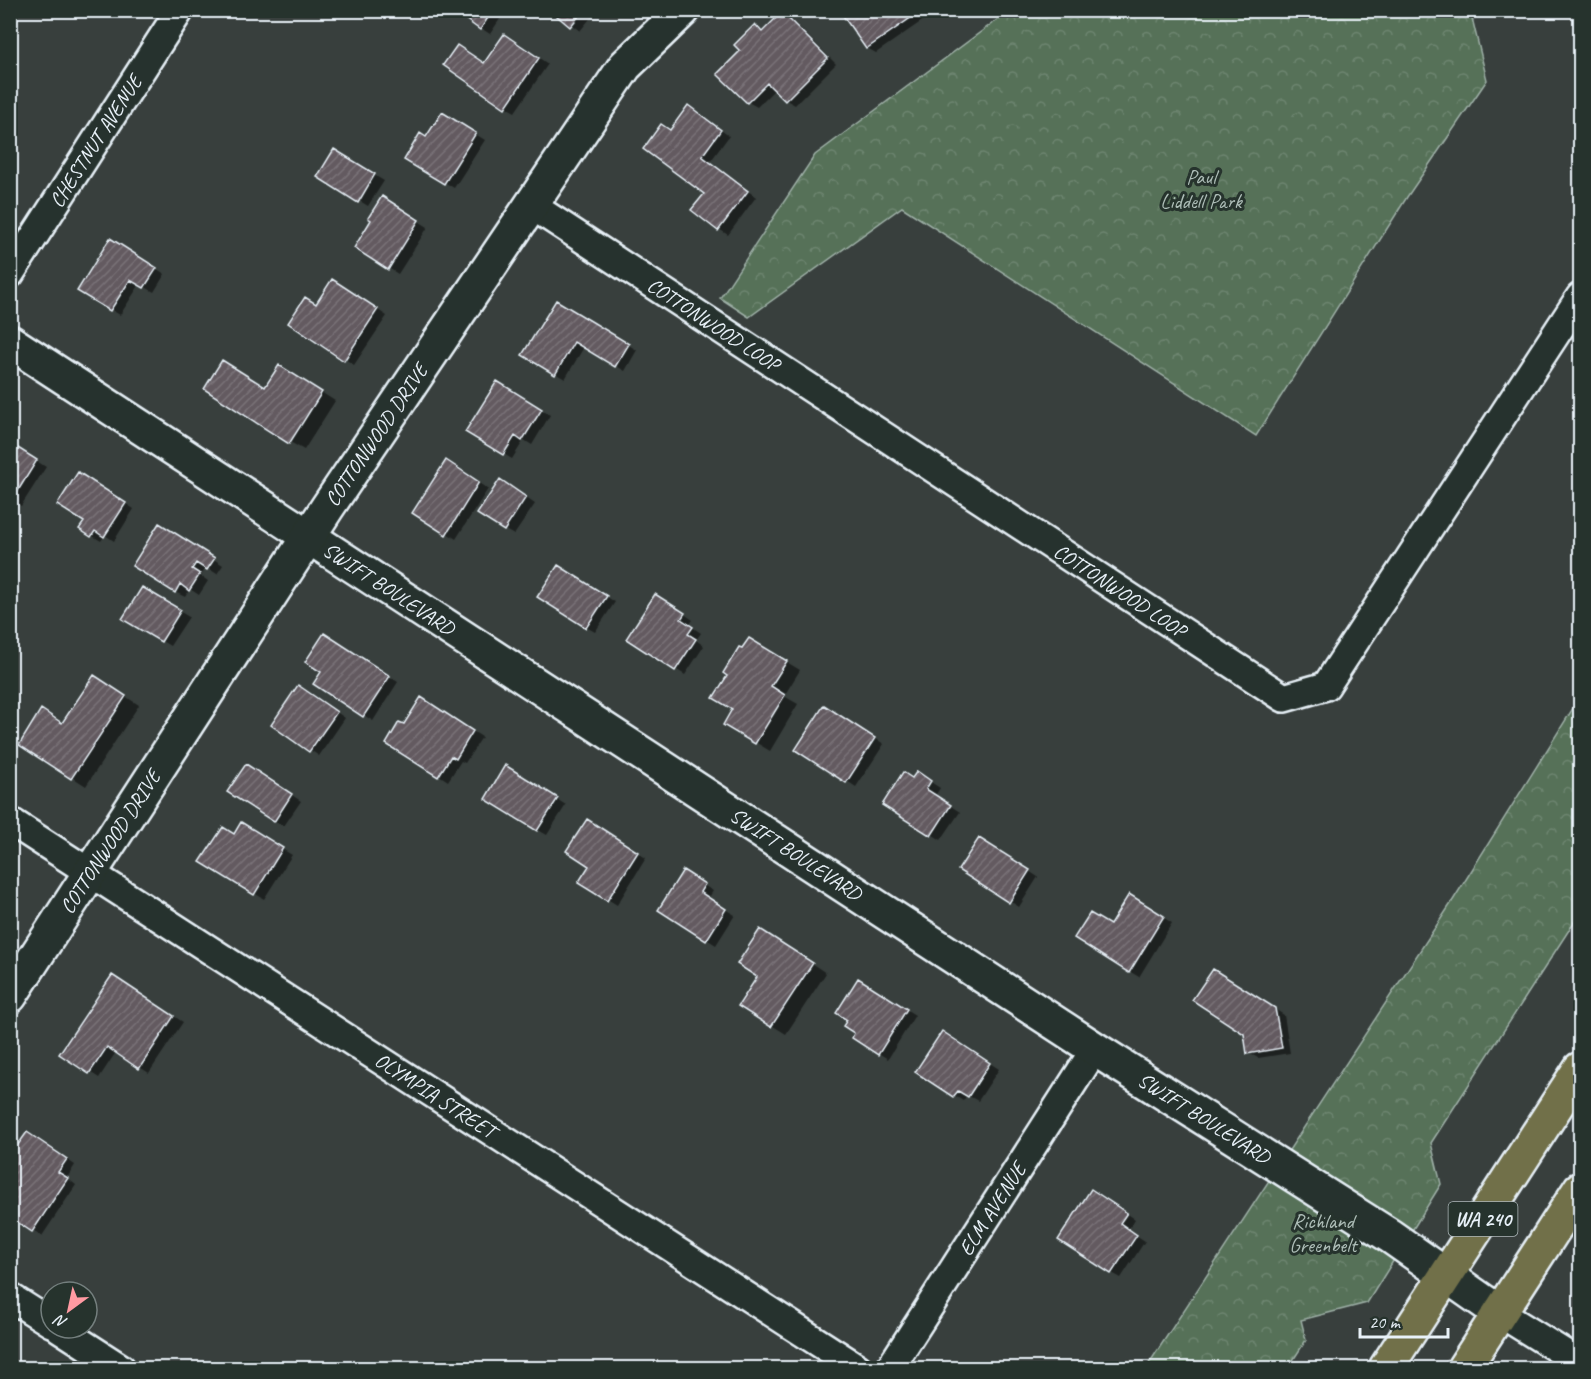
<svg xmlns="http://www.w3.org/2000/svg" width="1591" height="1379" viewBox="0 0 1591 1379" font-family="Caveat,sans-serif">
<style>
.park{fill:url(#park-crowns);stroke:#9fb1a8;stroke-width:1.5}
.shadow{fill:#0007}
.building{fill:url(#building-hatch);stroke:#e8f1f8;stroke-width:1.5}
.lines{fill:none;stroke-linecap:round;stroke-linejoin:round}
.street-casing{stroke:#e8f1f8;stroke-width:32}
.secondary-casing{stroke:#e8f1f8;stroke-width:38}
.highway-casing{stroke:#e8f1f8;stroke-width:38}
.street{stroke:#26332d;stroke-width:27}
.secondary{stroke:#26332d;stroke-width:33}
.highway{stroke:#71704a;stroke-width:33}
.labels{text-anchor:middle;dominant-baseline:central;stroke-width:6;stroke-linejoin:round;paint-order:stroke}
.shield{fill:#26332d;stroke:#aeb8bb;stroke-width:1.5}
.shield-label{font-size:20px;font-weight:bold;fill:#e8f1f8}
.street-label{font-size:21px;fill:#e8f1f8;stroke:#26332d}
.park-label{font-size:21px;fill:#aebeb8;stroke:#26332d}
</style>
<defs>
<pattern id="park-crowns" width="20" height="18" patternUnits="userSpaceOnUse" patternTransform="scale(1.5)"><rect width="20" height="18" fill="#567158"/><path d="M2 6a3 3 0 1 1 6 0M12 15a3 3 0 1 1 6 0" fill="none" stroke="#6e8671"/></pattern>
<pattern id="building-hatch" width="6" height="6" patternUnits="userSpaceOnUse" patternTransform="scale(1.5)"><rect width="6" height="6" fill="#635a61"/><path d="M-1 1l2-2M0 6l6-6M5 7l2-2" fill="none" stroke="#797278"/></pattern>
</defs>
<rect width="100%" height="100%" fill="#383f3d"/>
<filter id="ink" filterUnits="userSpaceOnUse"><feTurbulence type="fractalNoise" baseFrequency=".0167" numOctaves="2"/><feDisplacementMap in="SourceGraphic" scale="12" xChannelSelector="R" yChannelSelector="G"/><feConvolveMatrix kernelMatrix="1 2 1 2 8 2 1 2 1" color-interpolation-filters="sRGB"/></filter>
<g filter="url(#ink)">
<!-- park -->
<path class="park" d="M 1030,11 L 1509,11 L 1472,18 L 1487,80 L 1407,197 L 1256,436 L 902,207 L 749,317 L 720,298 L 815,155 L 1001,17 Z
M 1580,697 L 1580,913 L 1431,1143 L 1441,1184 L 1367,1303 L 1301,1320 L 1306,1340 L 1288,1368 L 1146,1368 L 1450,905 Z"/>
<!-- shadow -->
<path class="shadow" d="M 506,10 L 490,34 L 454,11 Z
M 552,10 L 597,10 L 580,31 Z
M 841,10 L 938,10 L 876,53 L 867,48 Z
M 1027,10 L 1068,10 L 1039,17 Z
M 782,14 L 791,19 L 836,64 L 795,105 L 786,100 L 775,89 L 757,107 L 748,102 L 743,51 L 755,26 L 765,32 Z
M 514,41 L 548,64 L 515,112 L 506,107 L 485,65 Z
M 689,107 L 729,136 L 710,162 L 756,197 L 728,235 L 719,229 L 706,193 L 671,131 Z
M 443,114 L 485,140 L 454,188 L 406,159 L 427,139 Z
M 334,151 L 384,181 L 368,206 L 319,176 Z
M 391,204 L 428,227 L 398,274 L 356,248 Z
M 111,240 L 165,274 L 154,292 L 140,284 L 120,315 L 79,291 Z
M 342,286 L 387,316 L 354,365 L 290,323 Z
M 556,302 L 637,350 L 625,371 L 584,347 L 565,379 L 524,355 Z
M 294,375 L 335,401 L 304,450 L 290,442 L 266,388 Z
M 498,383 L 550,415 L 532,445 L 524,440 L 512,459 L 467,432 Z
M 10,444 L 46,467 L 21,506 L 10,500 Z
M 455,468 L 488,489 L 456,539 L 447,533 Z
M 88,479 L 134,509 L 114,541 L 105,535 L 101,541 L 81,529 L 86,522 Z
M 510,487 L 535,504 L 514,535 L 505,530 Z
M 169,531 L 223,565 L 217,574 L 206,567 L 201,576 L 208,581 L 199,595 L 190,589 L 185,597 L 175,592 Z
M 567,572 L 615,602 L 595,632 L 586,627 Z
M 143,589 L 189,617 L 170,646 L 124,618 Z
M 665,601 L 693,620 L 689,625 L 701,633 L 696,640 L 704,646 L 685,675 L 628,639 Z
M 334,640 L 398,682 L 373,721 L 315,684 L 323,672 Z
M 750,640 L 800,670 L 784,696 L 798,704 L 770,751 L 725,724 L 734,709 L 729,675 Z
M 95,677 L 139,705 L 86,786 L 21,744 L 63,724 Z
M 308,692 L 345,718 L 319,756 L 273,724 Z
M 430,704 L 482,737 L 465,763 L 461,761 L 448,781 L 439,775 L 404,726 Z
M 834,712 L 884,744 L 856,787 L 847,781 Z
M 255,771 L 301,801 L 284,826 L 274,821 Z
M 515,773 L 566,805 L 547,835 L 538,830 Z
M 926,779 L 940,788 L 935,796 L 960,812 L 941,840 L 884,804 L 913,780 Z
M 241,824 L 292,855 L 264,899 L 202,862 L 234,835 Z
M 596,827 L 646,858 L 617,905 L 580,882 L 591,865 Z
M 989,845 L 1038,877 L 1019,907 L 1010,901 Z
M 683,872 L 713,891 L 708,899 L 735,915 L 716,945 L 660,910 Z
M 1138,901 L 1172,923 L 1139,977 L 1129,971 L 1110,927 Z
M 775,939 L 826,973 L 786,1034 L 741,1006 L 759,977 Z
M 1222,976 L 1284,1015 L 1290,1053 L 1258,1058 L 1249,1053 L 1245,1033 Z
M 859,980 L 915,1015 L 888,1059 L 854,1038 L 856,1033 L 849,1019 Z
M 121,982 L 183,1022 L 149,1073 L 116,1052 L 99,1078 L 61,1053 Z
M 951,1038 L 999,1069 L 978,1101 L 967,1095 L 963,1101 L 917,1072 Z
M 36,1139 L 75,1165 L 67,1178 L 76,1185 L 42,1236 L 33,1230 Z
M 1101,1196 L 1135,1219 L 1128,1230 L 1145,1241 L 1121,1278 L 1112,1273 Z"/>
<!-- building -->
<path class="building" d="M 453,10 L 493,10 L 480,30 Z
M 550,10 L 584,10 L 570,27 Z
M 839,10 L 922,10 L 866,49 Z
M 782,12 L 828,58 L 785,101 L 767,83 L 747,103 L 717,74 L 740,51 L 734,45 L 755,24 L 762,32 Z
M 504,34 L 539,58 L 505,108 L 443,65 L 457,45 L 484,63 Z
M 688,105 L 721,130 L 702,156 L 748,191 L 718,231 L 691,210 L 704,194 L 643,149 L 661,124 L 670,130 Z
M 442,112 L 476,133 L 444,184 L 404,160 L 420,133 L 426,137 Z
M 334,149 L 375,174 L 358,203 L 317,177 Z
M 382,196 L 419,220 L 388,270 L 354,248 L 371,220 L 368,218 Z
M 110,238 L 157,268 L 144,288 L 130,280 L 110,311 L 77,291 Z
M 332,279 L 378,309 L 344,361 L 288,323 L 305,297 L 316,304 Z
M 556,300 L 629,344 L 615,367 L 574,342 L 555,375 L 522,355 Z
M 222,360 L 265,387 L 279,365 L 322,392 L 289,444 L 204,389 Z
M 497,381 L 542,409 L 522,441 L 515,436 L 503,455 L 465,432 Z
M 10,443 L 37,460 L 11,502 L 10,502 Z
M 446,460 L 479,482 L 446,535 L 412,513 Z
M 78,472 L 126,503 L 104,537 L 95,531 L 91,537 L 79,529 L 84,522 L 57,505 Z
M 500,479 L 526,497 L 504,531 L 477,514 Z
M 159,523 L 215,558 L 207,570 L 196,563 L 192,569 L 200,574 L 189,591 L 180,584 L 175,593 L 132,566 Z
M 558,565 L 607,596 L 586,628 L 537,597 Z
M 142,587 L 181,610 L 161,642 L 122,619 Z
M 655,594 L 685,613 L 681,619 L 693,627 L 688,634 L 696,639 L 675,671 L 626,639 Z
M 324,633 L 390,676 L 363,717 L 313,684 L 321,672 L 305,662 Z
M 749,638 L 787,661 L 771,686 L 785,695 L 755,744 L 723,725 L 732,709 L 713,698 L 727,676 L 723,673 L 739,647 L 742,648 Z
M 94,675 L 126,696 L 71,779 L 19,745 L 41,709 L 62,723 Z
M 298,685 L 337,712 L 309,752 L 271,725 Z
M 421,697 L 473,731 L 456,759 L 451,756 L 438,777 L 386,744 L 399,722 L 404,724 Z
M 824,705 L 875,738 L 846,783 L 795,750 Z
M 246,764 L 292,794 L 274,822 L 227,792 Z
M 505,765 L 558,798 L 537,831 L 485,799 Z
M 917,771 L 931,781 L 926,789 L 951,805 L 931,836 L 882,805 L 903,772 L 912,778 Z
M 587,819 L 638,852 L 607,901 L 578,883 L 589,866 L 566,851 Z
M 241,822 L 283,848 L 254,895 L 200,862 L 223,827 L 234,834 Z
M 979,838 L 1030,870 L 1009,903 L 958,870 Z
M 683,870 L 705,884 L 700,892 L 726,909 L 706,941 L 658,910 Z
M 1129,894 L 1164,916 L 1129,973 L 1074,938 L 1090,913 L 1110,925 Z
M 760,929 L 813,963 L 771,1027 L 738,1006 L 757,977 L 737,964 Z
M 1213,969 L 1275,1008 L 1282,1048 L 1247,1054 L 1244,1034 L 1192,1000 Z
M 112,975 L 174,1016 L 139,1069 L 107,1047 L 89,1074 L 59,1054 Z
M 858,978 L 907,1009 L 878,1055 L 852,1038 L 854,1033 L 843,1026 L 847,1020 L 836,1013 Z
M 942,1031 L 990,1063 L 968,1097 L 958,1091 L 953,1097 L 915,1072 Z
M 27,1132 L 67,1159 L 58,1172 L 68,1178 L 32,1232 L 10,1217 L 10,1156 Z
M 1091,1189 L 1127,1213 L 1120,1223 L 1137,1235 L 1111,1274 L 1058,1240 Z"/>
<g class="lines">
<defs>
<g id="street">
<path id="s1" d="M 531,205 L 1284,698 L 1326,686 L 1580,297"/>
<path id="s2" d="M 10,274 L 180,10"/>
<path id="s3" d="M 10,821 L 858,1368"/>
<path d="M 10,1297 L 51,1323"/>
<path d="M 1500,1313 L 1580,1363"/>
<path d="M 59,1328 L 121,1368"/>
<path id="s4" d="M 890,1368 L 1095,1049"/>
</g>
<g id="secondary">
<path id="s5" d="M 10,342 L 1095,1049 L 1390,1236 L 1500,1313"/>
<path id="s6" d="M 10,996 L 327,508 L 625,66 L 683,10"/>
</g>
<path id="highway" d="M 1386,1368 L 1580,1069
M 1464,1368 L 1580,1189"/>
</defs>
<!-- street casing -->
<use href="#street" class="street-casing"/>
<!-- secondary casing -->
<use href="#secondary" class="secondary-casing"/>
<!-- highway casing -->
<use href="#highway" class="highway-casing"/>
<!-- street -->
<use href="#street" class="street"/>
<!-- secondary -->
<use href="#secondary" class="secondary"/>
<!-- highway -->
<use href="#highway" class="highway"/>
</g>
</g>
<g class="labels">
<!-- shield labels -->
<rect class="shield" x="1448.5" y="1202" width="69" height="34" rx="4.5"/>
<g class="shield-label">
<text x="1483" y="1219">WA 240</text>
</g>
<!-- street labels -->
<g class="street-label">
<text stroke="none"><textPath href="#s2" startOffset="158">CHESTNUT AVENUE</textPath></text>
<text stroke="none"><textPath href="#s1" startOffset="218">COTTONWOOD LOOP</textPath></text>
<text stroke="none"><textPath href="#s6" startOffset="670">COTTONWOOD DRIVE</textPath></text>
<text stroke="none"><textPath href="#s5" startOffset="452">SWIFT BOULEVARD</textPath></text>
<text stroke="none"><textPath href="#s1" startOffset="704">COTTONWOOD LOOP</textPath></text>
<text stroke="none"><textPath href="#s6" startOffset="184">COTTONWOOD DRIVE</textPath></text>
<text stroke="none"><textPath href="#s5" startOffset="938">SWIFT BOULEVARD</textPath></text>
<text stroke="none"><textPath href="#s3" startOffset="506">OLYMPIA STREET</textPath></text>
<text stroke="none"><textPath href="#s5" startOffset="1424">SWIFT BOULEVARD</textPath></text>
<text stroke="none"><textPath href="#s4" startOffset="189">ELM AVENUE</textPath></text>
</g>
<!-- park labels -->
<g class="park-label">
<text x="1201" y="177">Paul<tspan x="1201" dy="24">Liddell Park</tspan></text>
<text x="1323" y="1221">Richland<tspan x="1323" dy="24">Greenbelt</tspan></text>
</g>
</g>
<!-- margin -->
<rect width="1591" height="1379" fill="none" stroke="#26332d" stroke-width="36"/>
<rect x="18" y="18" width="1555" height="1343" fill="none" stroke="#e8f1f8" stroke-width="2" filter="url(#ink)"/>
<!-- north arrow -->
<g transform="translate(69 1310) rotate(213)"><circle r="28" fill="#26332d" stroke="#747f7e" stroke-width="1.5"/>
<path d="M0-4.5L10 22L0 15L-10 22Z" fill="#ff9aa2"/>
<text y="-9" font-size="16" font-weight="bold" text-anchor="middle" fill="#e8f1f8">N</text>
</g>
<!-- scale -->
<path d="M1360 1328v9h88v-9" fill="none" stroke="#e8f1f8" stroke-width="3"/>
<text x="1369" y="1328" font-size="18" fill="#e8f1f8" stroke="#26332d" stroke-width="4.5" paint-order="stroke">20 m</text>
</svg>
